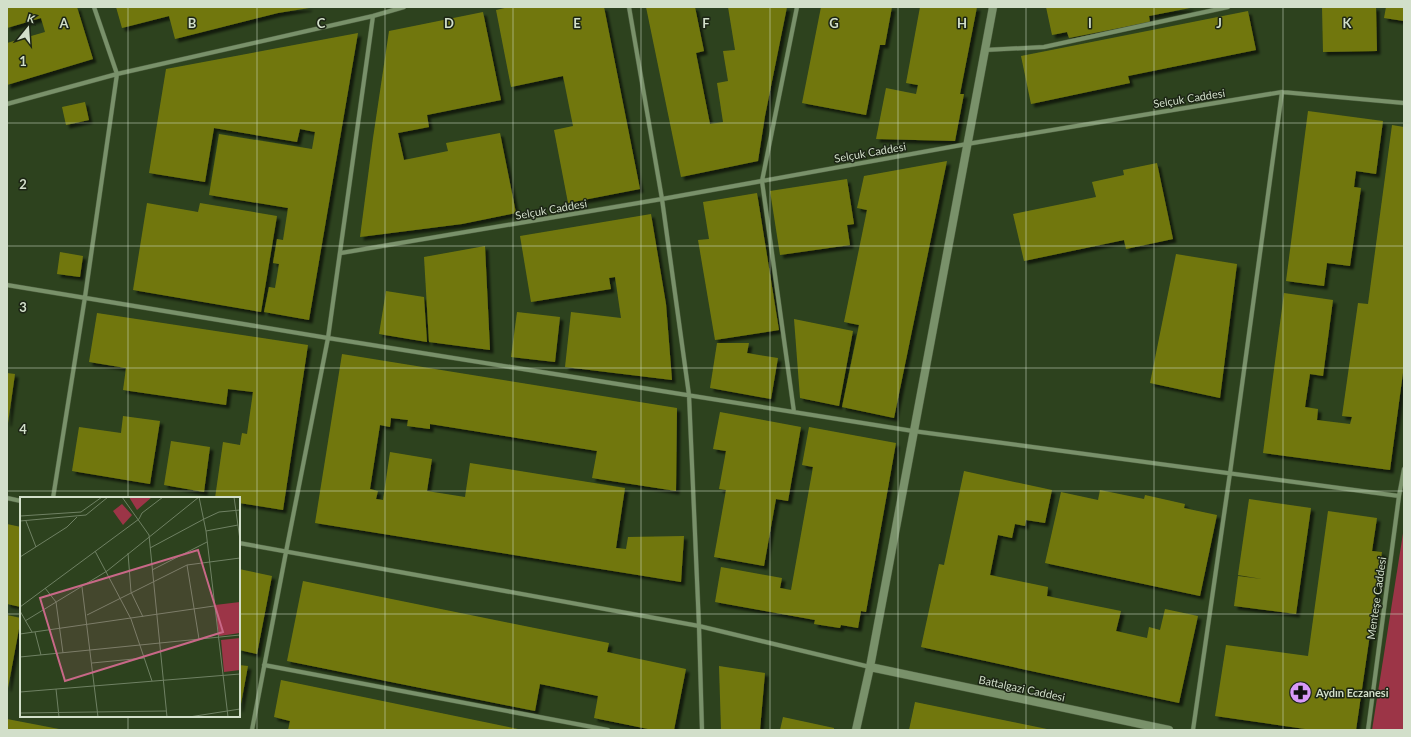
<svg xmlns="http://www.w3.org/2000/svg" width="1411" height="737" viewBox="0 0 1411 737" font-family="Lato,sans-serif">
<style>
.green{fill:#9c3547}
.building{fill:#71770f;filter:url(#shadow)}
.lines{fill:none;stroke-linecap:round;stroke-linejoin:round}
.street-casing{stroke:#4e5f40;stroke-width:5}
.secondary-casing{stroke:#4e5f40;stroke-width:9}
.street{stroke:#79916a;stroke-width:4}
.secondary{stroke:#79916a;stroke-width:8}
.grid{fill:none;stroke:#d2dfca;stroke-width:1;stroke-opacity:0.55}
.labels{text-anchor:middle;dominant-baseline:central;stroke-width:3;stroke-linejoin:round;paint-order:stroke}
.street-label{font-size:11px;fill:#d2dfca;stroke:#1c2515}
.poi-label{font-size:11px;font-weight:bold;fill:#d2dfca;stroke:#1c2515;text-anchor:start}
.inset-road{fill:none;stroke:#6f8163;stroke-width:1}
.view{fill:#c86887;fill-opacity:0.15;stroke:#c86887;stroke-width:2}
.inset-edge{fill:none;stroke:#d2dfca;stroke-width:2}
.grid-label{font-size:13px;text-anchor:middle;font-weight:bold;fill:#d2dfca;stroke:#1c2515;stroke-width:3;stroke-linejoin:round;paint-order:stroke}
</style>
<defs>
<filter id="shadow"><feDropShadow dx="3.5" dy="3.5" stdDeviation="1" flood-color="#0009"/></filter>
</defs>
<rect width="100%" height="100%" fill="#2d421e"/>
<!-- green -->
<path class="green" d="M 1404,527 L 1404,730 L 1372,730 Z"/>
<!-- building -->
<path class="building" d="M 7,7 L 77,7 L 93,59 L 7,85 L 7,43 L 45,32 L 41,18 L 7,28 Z
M 116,7 L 308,7 L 309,8 L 278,13 L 175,39 L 169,16 L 122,28 Z
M 509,7 L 604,7 L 640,189 L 568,203 L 554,130 L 573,126 L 563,76 L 511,87 L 496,10 Z
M 646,7 L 695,7 L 704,51 L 696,53 L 710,124 L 723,122 L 717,83 L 728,81 L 723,51 L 735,50 L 728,7 L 787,7 L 765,116 L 758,161 L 681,177 Z
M 821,7 L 892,7 L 885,45 L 880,45 L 866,115 L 802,103 Z
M 920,7 L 977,7 L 960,94 L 964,94 L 955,141 L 876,139 L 886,88 L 916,94 L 918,85 L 906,83 Z
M 1046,7 L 1190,7 L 1190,8 L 1149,16 L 1150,22 L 1069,38 L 1067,32 L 1052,35 Z
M 1322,7 L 1376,7 L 1377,51 L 1323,52 Z
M 1386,7 L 1404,7 L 1404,21 L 1384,18 Z
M 1248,11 L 1256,50 L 1128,76 L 1130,83 L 1031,104 L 1021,56 Z
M 483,12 L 501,100 L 427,115 L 429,127 L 398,133 L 404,160 L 448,151 L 446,143 L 500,133 L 516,213 L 462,224 L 360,237 L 373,138 L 389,31 Z
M 358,33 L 309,320 L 264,312 L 269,287 L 275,288 L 279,264 L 273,263 L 277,239 L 283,240 L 288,208 L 209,195 L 219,134 L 312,149 L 315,132 L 300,129 L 297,142 L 214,128 L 205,182 L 149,173 L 166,69 Z
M 85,102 L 89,120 L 66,125 L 62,107 Z
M 1308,111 L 1383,121 L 1376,174 L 1356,171 L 1354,187 L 1361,188 L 1350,266 L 1327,263 L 1324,286 L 1286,281 Z
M 1392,125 L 1404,127 L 1404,365 L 1390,470 L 1263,453 L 1284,293 L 1333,300 L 1323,376 L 1310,374 L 1305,407 L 1318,409 L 1317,420 L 1350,424 L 1352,417 L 1342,416 L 1358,303 L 1368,304 Z
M 947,161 L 894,418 L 842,407 L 859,325 L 844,322 L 867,210 L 857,208 L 864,176 Z
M 1157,163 L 1173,239 L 1126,249 L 1124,240 L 1024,261 L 1013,214 L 1096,197 L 1092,182 L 1124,175 L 1123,170 Z
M 847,179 L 854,224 L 847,225 L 850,245 L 780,255 L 770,191 Z
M 757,193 L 779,330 L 715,340 L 698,240 L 709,239 L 703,202 Z
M 147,203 L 198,212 L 200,203 L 277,216 L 261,312 L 133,290 Z
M 651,214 L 666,304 L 672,380 L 565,367 L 571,312 L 621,318 L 615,277 L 609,278 L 611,289 L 531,302 L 520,236 Z
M 485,246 L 490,350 L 429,342 L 424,257 Z
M 60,252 L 83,256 L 80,277 L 57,274 Z
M 1176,254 L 1237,264 L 1220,398 L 1150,383 Z
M 386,291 L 424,297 L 427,342 L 379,334 Z
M 517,312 L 560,317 L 555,362 L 511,357 Z
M 97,313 L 308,345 L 283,510 L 239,503 L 239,498 L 215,498 L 223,442 L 240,445 L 242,433 L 247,434 L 253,392 L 228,389 L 226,405 L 123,390 L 126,368 L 89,362 Z
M 794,319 L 853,331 L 839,406 L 800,398 Z
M 717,343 L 749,343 L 747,353 L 778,358 L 771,399 L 710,388 Z
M 342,354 L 677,408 L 676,491 L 592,478 L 597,451 L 430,424 L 430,429 L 407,426 L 408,420 L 391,418 L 390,427 L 380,425 L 370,489 L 378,491 L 376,499 L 383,500 L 390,452 L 432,459 L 427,491 L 465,497 L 470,463 L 625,488 L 616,548 L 626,549 L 628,537 L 684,536 L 681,582 L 315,523 Z
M 7,373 L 15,374 L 8,423 L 7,423 Z
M 720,412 L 801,427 L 788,501 L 776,499 L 764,566 L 714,557 L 726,490 L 719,489 L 726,451 L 713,449 Z
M 123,416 L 160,421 L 150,484 L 72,471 L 79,427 L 121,433 Z
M 809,427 L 896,443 L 866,612 L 861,611 L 858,628 L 841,625 L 840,628 L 814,624 L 815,620 L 715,602 L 721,567 L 782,578 L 780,588 L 791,590 L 813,467 L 802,465 Z
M 171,441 L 210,447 L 204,492 L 164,485 Z
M 964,471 L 1052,490 L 1045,523 L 1026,520 L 1025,526 L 1015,524 L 1012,538 L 998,535 L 990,575 L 1048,587 L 1047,596 L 1121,611 L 1116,631 L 1147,638 L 1149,627 L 1160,630 L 1165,609 L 1198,616 L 1179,703 L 921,647 L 939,564 L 944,565 Z
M 1100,490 L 1144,499 L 1145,495 L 1185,504 L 1184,508 L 1217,515 L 1200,596 L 1045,563 L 1061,492 L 1098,500 Z
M 1249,499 L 1311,508 L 1296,614 L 1234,606 L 1238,576 L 1262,579 L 1238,575 Z
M 1328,511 L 1377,518 L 1372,551 L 1382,552 L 1356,730 L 1312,730 L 1215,716 L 1226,645 L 1308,656 Z
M 7,524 L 21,527 L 21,607 L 7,604 Z
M 239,569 L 272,576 L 257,654 L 239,650 Z
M 303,581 L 609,643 L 607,652 L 686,669 L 674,730 L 653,730 L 594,718 L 598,696 L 540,684 L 535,711 L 287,661 Z
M 7,615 L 21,618 L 8,688 L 7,688 Z
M 239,665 L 248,666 L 240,709 L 239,708 Z
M 719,666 L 765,673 L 760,730 L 721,730 Z
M 281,680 L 518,729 L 518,730 L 288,730 L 290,721 L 274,717 Z
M 915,702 L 1047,729 L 1047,730 L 909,730 Z
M 783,717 L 834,728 L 834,730 L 780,730 Z
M 7,719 L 59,729 L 59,730 L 7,730 Z"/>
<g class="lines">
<defs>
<path id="street" d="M 629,7 L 662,199 L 689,395 L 699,626 L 702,730
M 985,50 L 1044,47 L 1228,7
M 7,104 L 117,74 L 373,16 L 404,7
M 341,253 L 662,199 L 967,144 L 1282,92 L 1404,103
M 7,285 L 328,338 L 913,431 L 1399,496
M 794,412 L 762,181 L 797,7
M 7,498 L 21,501
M 53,498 L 85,297 L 117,74 L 94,7
M 239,543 L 699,626 L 870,667
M 264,665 L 608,730
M 252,730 L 286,552 L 328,338 L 373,16
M 1193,730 L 1230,473 L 1282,92
M 1368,730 L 1399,496 L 1404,469"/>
<path id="secondary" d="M 870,667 L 1169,730
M 856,730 L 870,667 L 993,7"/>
</defs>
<!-- street casing -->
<use href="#street" class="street-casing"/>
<!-- secondary casing -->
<use href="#secondary" class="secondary-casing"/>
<!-- street -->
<use href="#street" class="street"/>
<!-- secondary -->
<use href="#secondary" class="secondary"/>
</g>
<!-- grid -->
<path class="grid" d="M 128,7 L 128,498M 257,7 L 257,730M 385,7 L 385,730M 513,7 L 513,730M 641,7 L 641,730M 770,7 L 770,730M 898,7 L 898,730M 1026,7 L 1026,730M 1154,7 L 1154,730M 1283,7 L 1283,730M 7,123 L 1404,123M 7,246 L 1404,246M 7,368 L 1404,368M 7,491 L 1404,491M 7,614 L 21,614M 239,614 L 1404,614M 128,716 L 128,730"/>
<!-- icons -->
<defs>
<symbol id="pharmacy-disc" viewBox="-11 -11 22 22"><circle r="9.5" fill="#d89af8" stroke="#1c2515"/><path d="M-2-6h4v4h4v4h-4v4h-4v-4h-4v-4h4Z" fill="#111"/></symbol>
</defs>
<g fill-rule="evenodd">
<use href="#pharmacy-disc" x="1288" y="680" width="25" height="25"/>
</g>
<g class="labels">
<!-- street labels -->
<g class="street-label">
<text transform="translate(1189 98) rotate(-9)">Selçuk Caddesi</text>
<text transform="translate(870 152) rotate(-10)">Selçuk Caddesi</text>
<text transform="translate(551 209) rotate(-10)">Selçuk Caddesi</text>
<text transform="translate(1376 598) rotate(-82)">Menteşe Caddesi</text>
<text transform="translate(1022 688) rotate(12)">Battalgazi Caddesi</text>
</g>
<!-- poi labels -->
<g class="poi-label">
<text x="1316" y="692">Aydın Eczanesi</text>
</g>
</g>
<!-- overview -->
<g transform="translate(20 497)">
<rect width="220" height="220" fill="#2d421e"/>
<path d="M 109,0 L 132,0 L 117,13 ZM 102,7 L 112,18 L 103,28 L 93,14 ZM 220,105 L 220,136 L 199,139 L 195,108 ZM 220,141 L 220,173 L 204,175 L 201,143 Z" fill="#9c3547"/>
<path class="inset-road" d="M 102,0 L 129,38 L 147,220M 179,0 L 186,34 L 208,220M 214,0 L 220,43M 0,19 L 61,15 L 82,0M 0,24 L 66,18 L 88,0M 6,24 L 16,50M 186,34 L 218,28M 130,51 L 184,22 L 199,15 L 220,13M 75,54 L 111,122 L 132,184M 108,56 L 111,95 L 123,120M 0,60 L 47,30 L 57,20M 167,68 L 179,142M 132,73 L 187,45M 62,90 L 78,220M 25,91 L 36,105 L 43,156M 0,110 L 119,22 L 122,16 L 143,0M 0,114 L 12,135M 67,118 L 167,68 L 220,61M 5,124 L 87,74 L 179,0M 15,135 L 21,158M 0,137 L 194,109M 0,160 L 220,138M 72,166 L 124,161M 36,192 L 39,220M 0,195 L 220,177M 0,216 L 146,214M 169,220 L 220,212"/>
<path class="view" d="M 178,53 L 203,135 L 45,184 L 20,101 Z"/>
<rect width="220" height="220" class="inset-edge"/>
</g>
<g class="grid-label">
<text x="64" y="28">A</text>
<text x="192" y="28">B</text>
<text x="321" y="28">C</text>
<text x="449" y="28">D</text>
<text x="577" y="28">E</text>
<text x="706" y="28">F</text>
<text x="834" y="28">G</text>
<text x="962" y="28">H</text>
<text x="1090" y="28">I</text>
<text x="1219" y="28">J</text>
<text x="1347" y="28">K</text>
<text x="23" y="66">1</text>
<text x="23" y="189">2</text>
<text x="23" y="312">3</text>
<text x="23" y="434">4</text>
</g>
<!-- border -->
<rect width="1411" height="737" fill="none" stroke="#d2dfca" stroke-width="16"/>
<!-- north arrow -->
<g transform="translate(28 28) rotate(17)" stroke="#1c2515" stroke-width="3" paint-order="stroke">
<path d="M0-3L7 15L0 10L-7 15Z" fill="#d2dfca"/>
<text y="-6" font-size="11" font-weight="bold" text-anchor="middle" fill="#d2dfca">K</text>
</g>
</svg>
